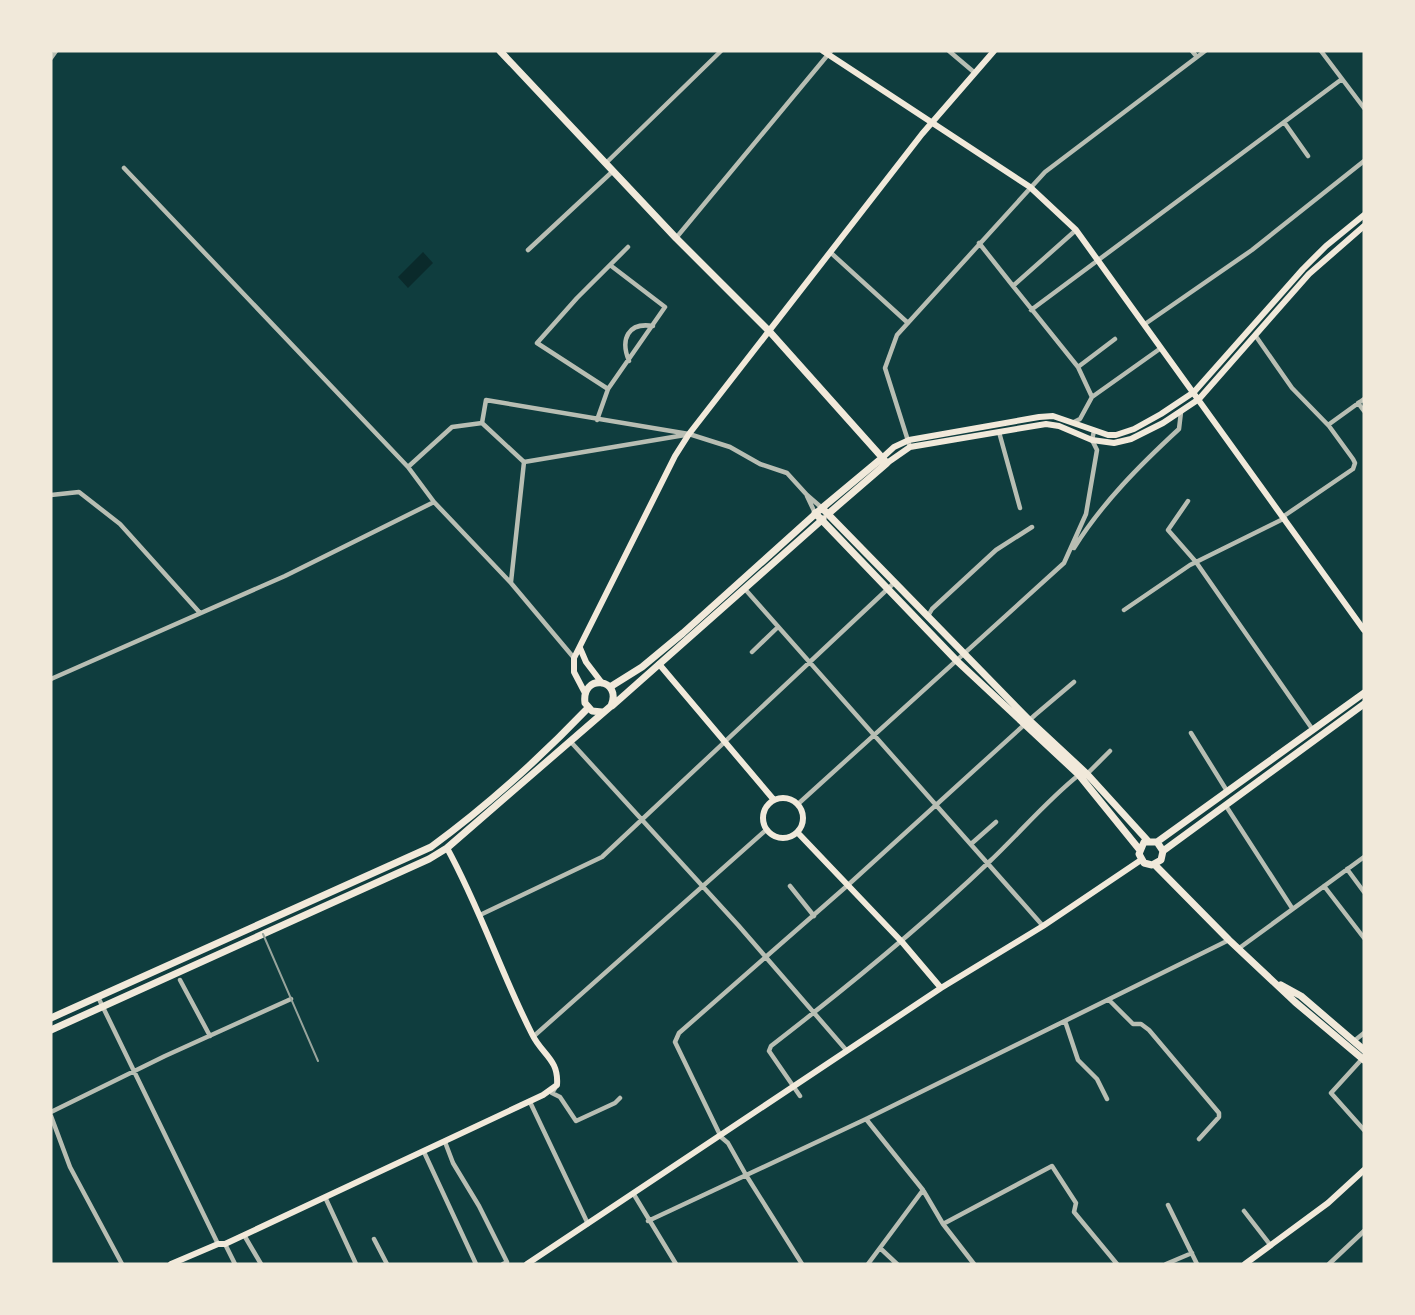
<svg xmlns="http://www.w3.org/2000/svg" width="1415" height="1315" viewBox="0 0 1415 1315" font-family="'Playfair Display',serif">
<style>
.water{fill:#0a2a2b}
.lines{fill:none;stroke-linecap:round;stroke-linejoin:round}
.minor{stroke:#b8beb3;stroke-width:4.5}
.secondary{stroke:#f1e9da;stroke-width:6}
.primary{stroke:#f1e9da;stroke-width:7}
.trunk{stroke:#f1e9da;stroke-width:7}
.rail{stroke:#97a49c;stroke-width:2}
</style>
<rect width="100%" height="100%" fill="#0f3d3e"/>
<!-- water -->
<path class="water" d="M 423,252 L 433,263 L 408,288 L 398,277 Z"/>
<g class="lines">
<!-- minor -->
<path class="minor" d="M 949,51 L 975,73
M 1192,51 L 1197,57
M 1321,51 L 1364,108
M 51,58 L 56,51
M 1284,122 L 1308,156
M 606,163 L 721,51
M 124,168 L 408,467
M 676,238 L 831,51
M 979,243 L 1013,286
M 528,250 L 613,171
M 830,252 L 908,323
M 1031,310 L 1342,79
M 1145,324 L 1252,250 L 1364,161
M 629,361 C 620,339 628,322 653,326
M 1078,367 L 1115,339
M 608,389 L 537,343 L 577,298 L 628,247
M 1092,397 L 1161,348
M 1358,403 L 1364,411
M 597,420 L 608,389 L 665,307 L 610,265
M 1074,422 L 1080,419 L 1092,397 L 1078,367 L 1013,286 L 1076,230
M 482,423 L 524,462 L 511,582
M 1328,425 L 1364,399
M 999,432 L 1020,508
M 910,447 L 885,368 L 897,335 L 1045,172 L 1205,51
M 524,462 L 685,435
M 51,495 L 79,492 L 120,524 L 200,613
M 807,496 L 815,513
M 1188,501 L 1168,530 L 1196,562 L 1313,730
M 434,502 L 408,467 L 452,427 L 482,423 L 486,400 L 689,434 L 730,447 L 760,464 L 787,473 L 807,495 L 822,508
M 1074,548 C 1102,503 1140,465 1179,429 L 1181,412
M 744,588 L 1043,926
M 1124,610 L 1190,565 L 1285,518 L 1284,516 L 1353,469 L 1355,463 L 1353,459 L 1329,426 L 1292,388 L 1255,335
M 928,616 L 932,609 L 996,550 L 1032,527
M 752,652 L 778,627
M 51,679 L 285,576 L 434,502 L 511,583 L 574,658
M 1191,733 L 1227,791
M 570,741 L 738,925 L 847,1051
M 1087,774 L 1110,751
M 798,804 L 1064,563 L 1086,514 L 1097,450 L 1092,440 L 1094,431
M 1226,806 L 1292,908
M 971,844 L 996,822
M 1347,869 L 1364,892
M 790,886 L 814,916
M 1324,886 L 1364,938
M 480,915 L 602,857 L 894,583
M 1238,949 L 1364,857
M 180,980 L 210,1036
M 98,997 L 218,1244
M 1109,1000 L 1133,1024 L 1141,1024 L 1149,1030 L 1219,1113 L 1219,1117 L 1199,1139
M 1065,1021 L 1078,1060 L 1097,1079 L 1107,1099
M 534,1036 L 766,830
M 1354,1041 L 1364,1033
M 1362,1059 L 1331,1093 L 1364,1130
M 555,1088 L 552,1093 L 560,1097 L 576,1121 L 615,1103 L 620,1098
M 800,1096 L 769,1051 L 771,1046 C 846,988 919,929 988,863 C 1019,834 1047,800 1080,774
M 530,1102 L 588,1224
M 51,1112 L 165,1056 L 291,999
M 51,1116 L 70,1167 L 122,1264
M 866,1119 L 923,1190 L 943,1224 L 974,1264
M 445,1142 L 453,1163 L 479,1206 L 507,1262 L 503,1264
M 424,1152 L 476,1264
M 633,1193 L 676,1264
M 325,1197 L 356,1264
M 1168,1205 L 1197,1264
M 1244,1211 L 1271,1246
M 648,1221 L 866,1119 L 1229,940
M 943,1224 L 1052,1166 L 1076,1203 L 1074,1212 L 1117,1264
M 244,1235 L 261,1264
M 374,1239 L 387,1264
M 225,1244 L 235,1264
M 880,1248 L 897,1264
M 802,1264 L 746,1175 L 728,1143 L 721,1137 L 675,1042 L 679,1033 L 848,885 L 1035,715 L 1074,682
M 868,1264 L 923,1190
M 1166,1264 L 1192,1253
M 1329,1264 L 1364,1231"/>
<!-- secondary -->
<path class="secondary" d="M 823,51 L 1030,187 L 1076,230 L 1364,630
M 882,458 L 894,447 L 909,440 L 1039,417 L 1053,416 L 1108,435 L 1116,435 L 1134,429 L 1161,414 L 1194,392 L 1303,269 L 1326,246 L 1364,215
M 887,463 L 910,447 L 1046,424 L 1059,426 L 1092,440 L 1114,443 L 1131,439 L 1163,423 L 1199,399 L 1309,274 L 1364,226
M 580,648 L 586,662 L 602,683
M 659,664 L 774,800
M 585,693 L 574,672 L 574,658 L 675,456 L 689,434 L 922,134 L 994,51
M763 818a20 20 0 1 1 40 0a20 20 0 1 1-40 0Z
M 798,833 L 902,942 L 941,988
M 171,1264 L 218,1244 L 225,1244 L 543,1095 L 557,1085 C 559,1059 542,1055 532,1034 C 501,973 480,908 447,848
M 527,1264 L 941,988 L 1043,926 L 1141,860
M 1245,1264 L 1328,1203 L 1364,1170"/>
<!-- primary -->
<path class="primary" d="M 500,51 L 676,238 L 770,332 L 887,463 L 828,514
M 822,508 L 882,458
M 1155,865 L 1229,940 L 1295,1002 L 1364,1060
M 1281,985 L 1301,996 L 1364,1050"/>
<!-- trunk -->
<path class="trunk" d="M 815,513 L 957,661 L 1079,775 L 1139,849
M 610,687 L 642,667 L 683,633 L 822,508 L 1029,720 L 1087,774 L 1148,841
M 612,706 L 823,519
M 1157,842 L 1163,851 L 1161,860 L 1152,865 L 1144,863 L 1139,854 L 1144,842 L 1157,842 L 1364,693
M 1163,851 L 1364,704
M 51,1018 L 431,847 C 487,806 540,758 588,708
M 51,1030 L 429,859 L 447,848 L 611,706 C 623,678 581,673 585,703 L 592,711 L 602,712"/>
<!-- rail -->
<path class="rail" d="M 263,934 L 318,1061"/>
</g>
<!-- border -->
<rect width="1415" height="1315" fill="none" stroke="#f1e9da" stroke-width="105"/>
</svg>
